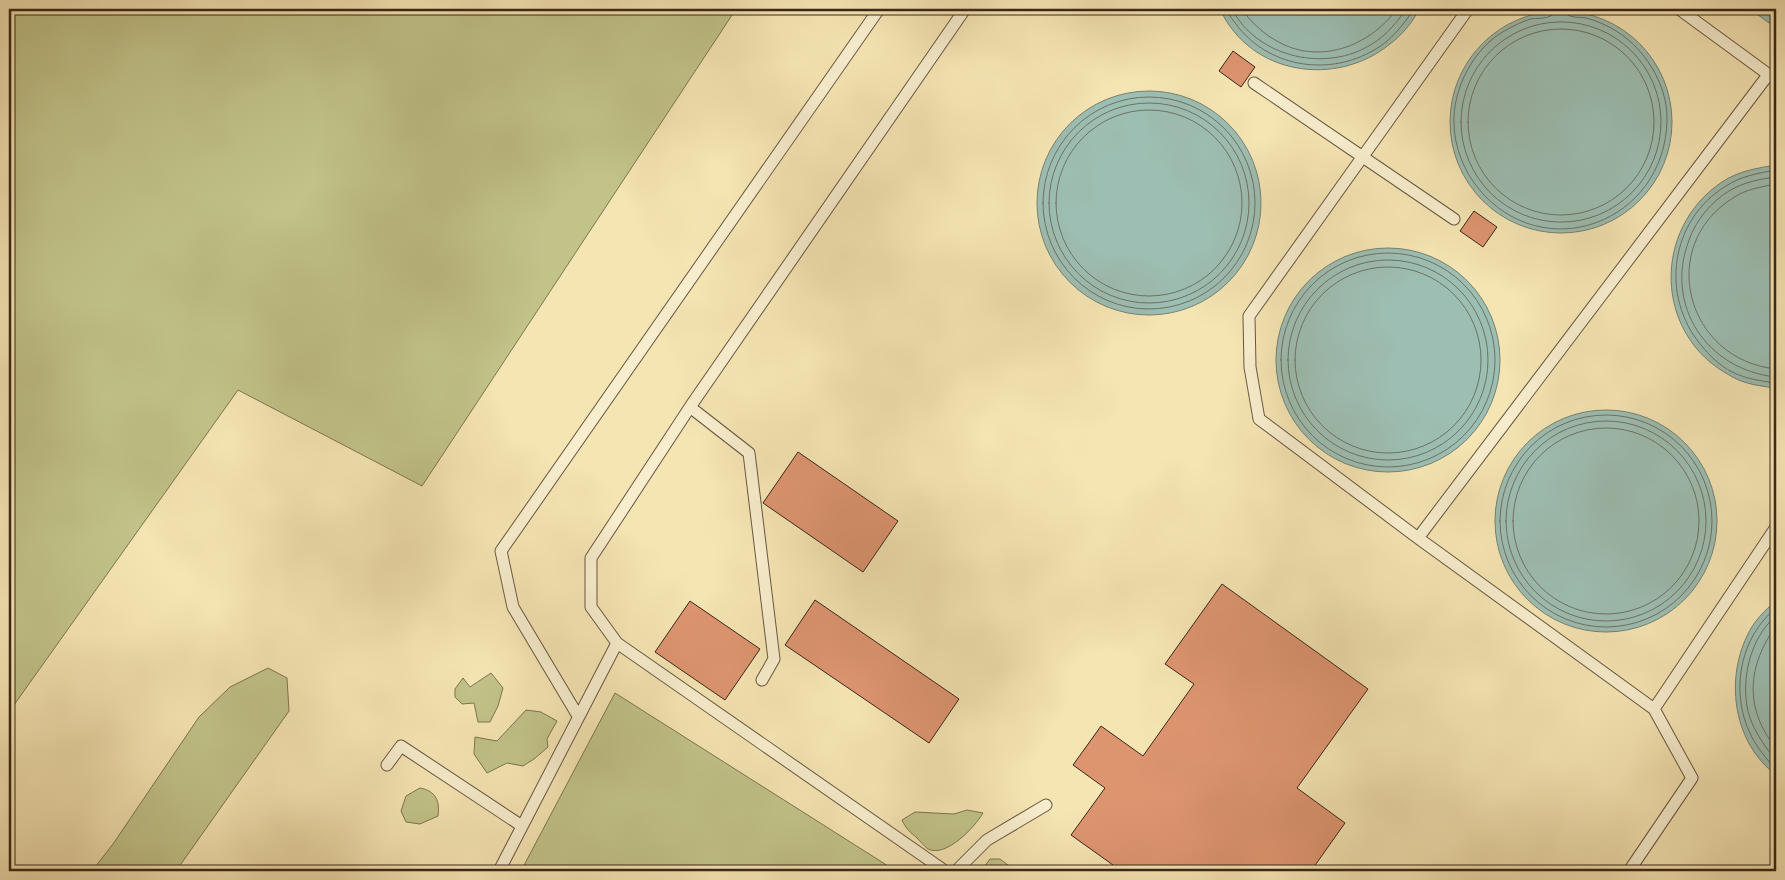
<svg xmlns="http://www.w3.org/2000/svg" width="1785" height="880" viewBox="0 0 1785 880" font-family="'EB Garamond',serif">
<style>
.green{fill:#c1c389;stroke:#7e7451}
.water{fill:#9dbeb2;stroke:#758175}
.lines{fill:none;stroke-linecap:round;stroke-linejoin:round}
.shore{stroke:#6c7266;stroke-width:1}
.building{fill:#dd9570;stroke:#3a2619}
.lane-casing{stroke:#695640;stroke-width:13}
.lane{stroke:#f8eece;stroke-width:11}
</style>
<rect width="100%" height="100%" fill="#f5e5b3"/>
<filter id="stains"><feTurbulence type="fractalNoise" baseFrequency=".004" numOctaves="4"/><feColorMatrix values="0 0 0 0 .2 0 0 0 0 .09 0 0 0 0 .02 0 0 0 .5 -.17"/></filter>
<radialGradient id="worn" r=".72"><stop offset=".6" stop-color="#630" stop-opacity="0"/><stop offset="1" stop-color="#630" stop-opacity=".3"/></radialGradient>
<!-- green -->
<path class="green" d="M 9,9 L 736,9 L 422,486 L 238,390 L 9,712 Z
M 268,668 L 287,678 L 289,711 L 176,871 L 92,871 L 113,844 L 199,717 L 230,687 Z
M 491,673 L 503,688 L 498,706 L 490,722 L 478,722 L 474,703 L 462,704 L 455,697 L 455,689 L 463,678 L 470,687 Z
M 615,693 L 896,871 L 521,871 Z
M 526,710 L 541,712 L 557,721 L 547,739 L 548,747 L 534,759 L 523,766 L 507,763 L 487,773 L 474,754 L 475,737 L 497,741 Z
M 420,788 C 436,791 440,801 438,816 L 420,824 L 406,822 L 401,811 L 406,796 Z
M 967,810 L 983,813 C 975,827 946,858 928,849 C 924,846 920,841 917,838 C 910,832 906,829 902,820 L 915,812 L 954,814 Z
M 990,859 L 1000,859 L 1016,871 L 981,871 Z"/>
<!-- water -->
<path class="water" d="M 1220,9 L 1419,9 C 1413,22 1402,35 1390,44 C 1336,88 1250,75 1220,9 Z
M 1750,9 L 1776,9 L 1776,28 Z
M1450 122a111 111 0 1 1 222 0a111 111 0 1 1-222 0Z
M1037 203a112 112 0 1 1 224 0a112 112 0 1 1-224 0Z
M 1776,165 L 1776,388 C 1760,386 1743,384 1729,375 C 1654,334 1652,229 1722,182 C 1738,171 1758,168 1776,165 Z
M1276 360a112 112 0 1 1 224 0a112 112 0 1 1-224 0Z
M1495 521a111 111 0 1 1 222 0a111 111 0 1 1-222 0Z
M 1776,601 L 1776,775 C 1734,743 1725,682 1747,636 C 1753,622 1765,610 1776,601 Z"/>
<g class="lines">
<!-- shore -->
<path class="shore" d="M 1226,9 C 1229,16 1234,21 1239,28 C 1272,68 1330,76 1374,50 C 1391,41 1403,25 1414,9
M 1232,9 C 1257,58 1327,73 1372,44 C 1387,35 1397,22 1406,9
M 1241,9 C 1251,21 1261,32 1275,40 C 1318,66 1369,47 1397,9
M 1555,9 C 1555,12 1556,13 1552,15 C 1547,19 1537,18 1530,19 C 1522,22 1513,26 1506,30 C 1474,47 1452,89 1454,125 C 1455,148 1464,171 1478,188 C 1543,268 1665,223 1667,120 C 1668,84 1643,45 1611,28 C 1604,24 1594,20 1586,18 C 1581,17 1573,18 1568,15 C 1565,13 1565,12 1565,9
M1461 122a100 100 0 1 1 200 0a100 100 0 1 1-200 0Z
M1468 122a93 93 0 1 1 186 0a93 93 0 1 1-186 0Z
M1043 203a106 106 0 1 1 212 0a106 106 0 1 1-212 0Z
M1049 203a100 100 0 1 1 200 0a100 100 0 1 1-200 0Z
M1056 203a93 93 0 1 1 186 0a93 93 0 1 1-186 0Z
M 1776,170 C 1759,173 1741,176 1726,186 C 1670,220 1660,296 1701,345 C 1709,355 1720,366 1732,372 C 1746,379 1761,381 1776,383
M 1776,177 C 1760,179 1744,182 1729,191 C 1711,202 1696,220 1689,240 C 1664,306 1707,370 1776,377
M 1776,184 C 1761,187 1746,189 1733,198 C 1656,246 1686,360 1776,369
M1281 360a107 107 0 1 1 214 0a107 107 0 1 1-214 0Z
M1288 360a100 100 0 1 1 200 0a100 100 0 1 1-200 0Z
M1295 360a93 93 0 1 1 186 0a93 93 0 1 1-186 0Z
M1500 521a106 106 0 1 1 212 0a106 106 0 1 1-212 0Z
M1506 521a100 100 0 1 1 200 0a100 100 0 1 1-200 0Z
M1513 521a93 93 0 1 1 186 0a93 93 0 1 1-186 0Z
M 1776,608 C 1733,643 1728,711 1763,754 C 1767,759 1771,765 1776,768
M 1776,616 C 1749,638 1739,685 1750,718 C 1756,734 1765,747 1776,760
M 1776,626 C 1747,666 1744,709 1776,748"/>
</g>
<!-- building -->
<path class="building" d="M 1233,51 L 1255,67 L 1241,87 L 1219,71 Z
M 1474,211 L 1497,227 L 1483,247 L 1460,231 Z
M 798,452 L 898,521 L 863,572 L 763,503 Z
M 1222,584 L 1368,689 L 1297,788 L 1345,823 L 1311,871 L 1109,871 L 1113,865 L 1071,835 L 1105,788 L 1073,765 L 1101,726 L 1143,756 L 1194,684 L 1165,664 Z
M 815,600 L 959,699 L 929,743 L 785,645 Z
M 690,601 L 760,649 L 725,700 L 655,652 Z"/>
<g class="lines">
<defs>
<path id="lane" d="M 1468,9 L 1249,316 L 1250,367 L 1259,419 L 1418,538 L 1654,709 L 1692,778 L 1629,871
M 1679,9 L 1776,80
M 1254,83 L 1454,219
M 690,407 L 749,453 L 774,659 L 762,680
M 1418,538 L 1768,75
M 1654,709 L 1776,527
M 578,716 L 513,607 L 501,551 L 879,9
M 387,765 L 401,746 L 522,826
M 499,871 L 617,643
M 945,871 L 617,643 L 591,607 L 591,558 L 690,407 L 965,9
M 956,871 L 987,840 L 1046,805"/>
</defs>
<!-- lane casing -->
<use href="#lane" class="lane-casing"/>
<!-- lane -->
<use href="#lane" class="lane"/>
</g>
<!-- margin -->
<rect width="1785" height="880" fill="none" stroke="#f5e5b3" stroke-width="30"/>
<rect x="10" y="10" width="1765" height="860" fill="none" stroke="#3a2619" stroke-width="2.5"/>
<rect x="15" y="15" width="1755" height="850" fill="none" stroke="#3a2619"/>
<rect width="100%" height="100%" filter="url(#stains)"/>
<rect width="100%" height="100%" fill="url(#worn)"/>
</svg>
